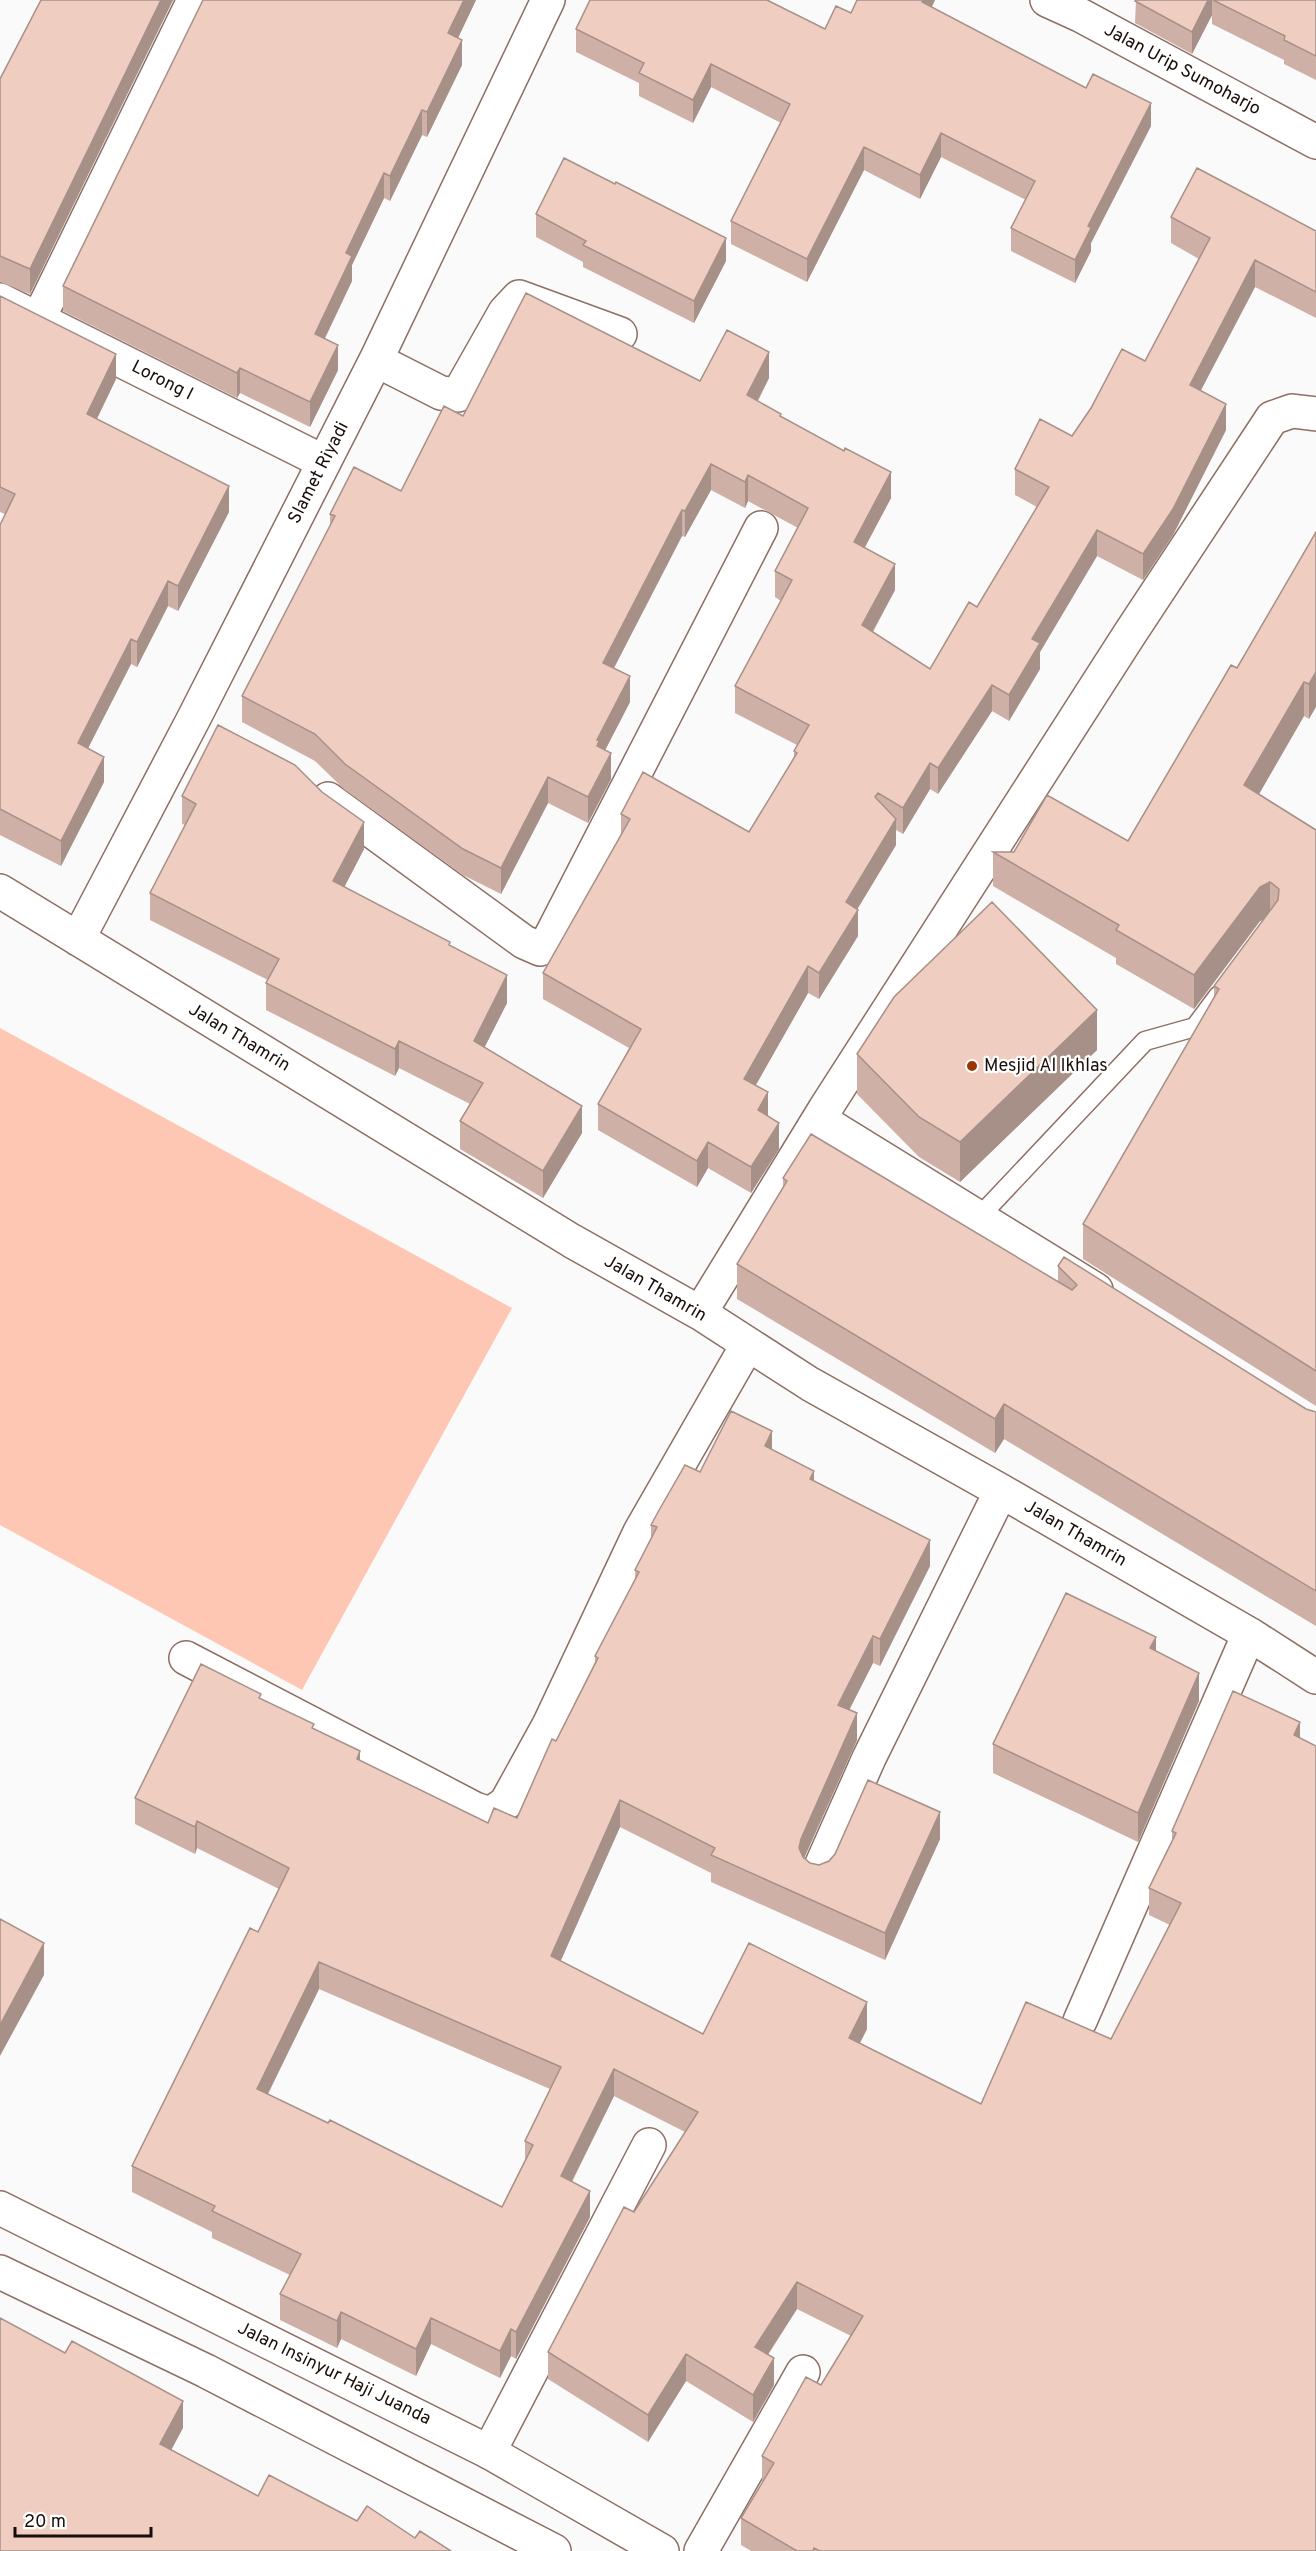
<svg xmlns="http://www.w3.org/2000/svg" width="1316" height="2551" viewBox="0 0 1316 2551" font-family="Overpass,sans-serif">
<style>
.pitch{fill:#fec7b3}
.lines{fill:none;stroke-linecap:round;stroke-linejoin:round}
.lane-casing{stroke:#8d6f64;stroke-width:21}
.street-casing{stroke:#8d6f64;stroke-width:36}
.primary-casing{stroke:#8d6f64;stroke-width:36}
.lane{stroke:#fff;stroke-width:18}
.street{stroke:#fff;stroke-width:33}
.primary{stroke:#fff;stroke-width:33}
.wall{fill:#ceb0a6;fill-rule:evenodd}
.shaded-wall{fill:#a79087}
.building{fill:#efcdc1;stroke:#a79087;stroke-width:1.5;fill-rule:evenodd}
.poi-dot{fill:#9a3602;stroke:#fff;stroke-width:2}
.labels{text-anchor:middle;dominant-baseline:central;stroke-width:4.5;stroke-linejoin:round;paint-order:stroke}
.street-label{font-size:18px;fill:#190e0a;stroke:#fff}
.poi-label{font-size:18px;fill:#190e0a;stroke:#fff;text-anchor:start}
</style>
<rect width="100%" height="100%" fill="#fafafa"/>
<!-- pitch -->
<path class="pitch" d="M 0,1028 L 512,1308 L 302,1690 L 0,1525 Z"/>
<g class="lines">
<defs>
<path id="lane" d="M 980,1216 L 1145,1041 L 1195,1027 L 1218,996"/>
<path id="street" d="M 1047,0 L 1080,15 L 1316,142
M 0,300 L 324,462
M 39,318 L 194,0
M 376,360 L 441,393 L 458,395 L 505,312 L 519,297 L 620,334
M 328,799 L 524,942 L 540,949 L 549,940 L 761,528
M 0,891 L 572,1241 L 700,1313 L 810,1384 L 1001,1491 L 1249,1634 L 1316,1677
M 78,939 L 194,718 L 376,360 L 548,0
M 1096,1290 L 827,1124 L 825,1109 L 1129,635 L 1272,418 L 1292,411 L 1316,414
M 700,1313 L 825,1109
M 186,1658 L 475,1809 L 490,1814 L 506,1803 L 549,1725 L 640,1532 L 748,1344
M 818,1873 L 869,1758 L 1001,1491
M 1080,2021 L 1249,1634
M 489,2452 L 649,2145
M 701,2551 L 803,2372"/>
<path id="primary" d="M 0,2208 L 489,2452 L 662,2551
M 0,2272 L 206,2371 L 554,2551"/>
</defs>
<!-- lane casing -->
<use href="#lane" class="lane-casing"/>
<!-- street casing -->
<use href="#street" class="street-casing"/>
<!-- primary casing -->
<use href="#primary" class="primary-casing"/>
<!-- lane -->
<use href="#lane" class="lane"/>
<!-- street -->
<use href="#street" class="street"/>
<!-- primary -->
<use href="#primary" class="primary"/>
</g>
<!-- wall -->
<path class="wall" d="M 41,0 L 173,0 L 30,294 L 0,282 L 0,79 Z
M 203,0 L 476,0 L 458,38 L 462,65 L 427,137 L 422,135 L 390,201 L 384,198 L 352,265 L 352,281 L 325,338 L 338,370 L 310,427 L 240,393 L 237,398 L 63,311 L 63,286 Z
M 857,0 L 935,0 L 932,7 L 1151,126 L 1091,243 L 1091,251 L 1075,283 L 1011,251 L 1011,228 L 1026,200 L 941,157 L 920,199 L 864,170 L 807,282 L 731,244 L 731,221 L 781,123 L 711,87 L 693,123 L 639,96 L 639,83 L 576,52 L 576,29 L 825,29 L 851,13 Z
M 1136,0 L 1316,0 L 1316,80 L 1284,64 L 1284,60 L 1212,24 L 1212,15 L 1192,54 L 1135,23 Z
M 615,184 L 726,261 L 694,323 L 583,267 L 583,262 L 536,237 L 536,214 Z
M 1171,217 L 1316,231 L 1316,318 L 1255,287 L 1201,390 L 1226,430 L 1173,535 L 1143,580 L 1097,556 L 1040,652 L 1040,669 L 1009,721 L 992,711 L 938,794 L 930,789 L 903,834 L 896,830 L 896,845 L 857,909 L 858,936 L 819,999 L 808,993 L 755,1086 L 768,1116 L 779,1149 L 751,1193 L 708,1168 L 697,1187 L 598,1130 L 598,1104 L 629,1048 L 543,999 L 543,973 L 621,834 L 621,814 L 749,832 L 794,760 L 794,751 L 797,745 L 735,713 L 735,686 L 781,601 L 775,597 L 775,571 L 798,528 L 748,501 L 745,508 L 711,490 L 685,537 L 682,536 L 614,668 L 630,702 L 605,750 L 611,779 L 588,823 L 548,803 L 501,894 L 463,875 L 345,790 L 315,761 L 242,722 L 242,696 L 330,526 L 330,514 L 401,491 L 463,416 L 700,381 L 769,378 L 758,401 L 891,498 L 864,548 L 895,590 L 873,632 L 930,669 L 977,607 L 1037,507 L 1015,495 L 1015,469 L 1072,436 L 1145,361 L 1199,259 L 1171,243 Z
M 0,296 L 116,379 L 97,419 L 229,512 L 178,611 L 168,606 L 137,667 L 131,664 L 88,748 L 104,782 L 61,866 L 0,835 L 0,525 L 5,514 L 0,512 Z
M 1316,532 L 1309,719 L 1304,716 L 1259,794 L 1316,830 L 1316,1406 L 1083,1259 L 1083,1224 L 1214,997 L 1214,986 L 1264,920 L 1260,921 L 1194,1009 L 1116,964 L 1116,958 L 993,886 L 993,852 L 1014,852 L 1128,841 L 1237,668 Z
M 182,796 L 364,849 L 344,887 L 450,946 L 507,1003 L 484,1048 L 582,1133 L 543,1198 L 460,1149 L 460,1121 L 470,1104 L 399,1068 L 395,1076 L 266,1010 L 266,983 L 268,980 L 150,920 L 150,893 L 185,825 L 182,824 Z
M 1097,1050 L 960,1182 L 919,1157 L 857,1094 L 857,1054 Z
M 783,1178 L 1058,1282 L 1058,1266 L 1306,1409 L 1316,1412 L 1316,1626 L 1004,1439 L 995,1453 L 737,1299 L 737,1264 L 783,1187 Z
M 772,1450 L 930,1566 L 880,1666 L 873,1663 L 849,1710 L 857,1740 L 804,1858 L 810,1863 L 819,1865 L 940,1839 L 885,1960 L 711,1882 L 711,1873 L 620,1827 L 560,1961 L 703,2034 L 867,2029 L 860,2043 L 981,2104 L 1111,2039 L 1170,1925 L 1149,1915 L 1149,1888 L 1172,1841 L 1172,1831 L 1300,1737 L 1316,2551 L 751,2551 L 741,2545 L 741,2518 L 762,2483 L 762,2456 L 821,2385 L 851,2336 L 797,2309 L 768,2355 L 774,2385 L 753,2422 L 686,2381 L 648,2442 L 548,2379 L 548,2352 L 685,2132 L 614,2096 L 572,2182 L 590,2217 L 516,2359 L 511,2356 L 500,2378 L 431,2344 L 416,2376 L 341,2339 L 337,2348 L 280,2320 L 280,2294 L 290,2275 L 212,2238 L 212,2232 L 132,2192 L 132,2166 L 258,1932 L 279,1889 L 197,1848 L 195,1854 L 135,1824 L 135,1798 L 261,1699 L 314,1729 L 360,1760 L 488,1823 L 517,1818 L 595,1662 L 595,1656 L 635,1580 L 635,1570 L 651,1538 L 651,1525 L 700,1472 ZM 319,1989 L 550,2089 L 525,2141 L 525,2160 L 502,2207 L 268,2094 Z
M 1199,1701 L 1138,1842 L 993,1773 L 993,1744 Z"/>
<!-- shaded-wall -->
<path class="shaded-wall" d="M 161,0 L 173,0 L 30,294 L 30,269 Z
M 464,0 L 476,0 L 448,59 L 448,33 Z
M 923,0 L 935,0 L 922,25 L 922,2 Z
M 1208,0 L 1212,0 L 1212,15 L 1192,54 L 1192,32 Z
M 462,40 L 462,65 L 427,137 L 427,112 Z
M 711,64 L 711,87 L 693,123 L 693,100 Z
M 1151,103 L 1151,126 L 1091,243 L 1091,251 L 1075,283 L 1075,260 L 1088,226 Z
M 422,110 L 422,135 L 390,201 L 390,176 Z
M 941,133 L 941,157 L 920,199 L 920,175 Z
M 864,147 L 864,170 L 807,282 L 807,259 Z
M 384,173 L 384,198 L 352,265 L 352,281 L 315,359 L 315,334 L 346,253 Z
M 726,238 L 726,261 L 694,323 L 694,301 Z
M 1255,260 L 1255,287 L 1190,411 L 1190,385 Z
M 338,345 L 338,370 L 310,427 L 310,402 Z
M 769,352 L 769,378 L 747,421 L 747,395 Z
M 116,354 L 116,379 L 87,439 L 87,414 Z
M 240,368 L 240,393 L 237,398 L 237,373 Z
M 1226,404 L 1226,430 L 1173,535 L 1143,580 L 1143,554 Z
M 711,464 L 711,490 L 685,537 L 685,511 Z
M 891,472 L 891,498 L 854,568 L 854,542 Z
M 748,475 L 748,501 L 745,508 L 745,482 Z
M 229,486 L 229,512 L 178,611 L 178,586 Z
M 682,510 L 682,536 L 603,689 L 603,663 Z
M 1097,530 L 1097,556 L 1040,652 L 1040,669 L 1009,721 L 1009,695 L 1032,639 Z
M 895,564 L 895,590 L 862,651 L 862,625 Z
M 168,581 L 168,606 L 137,667 L 137,642 Z
M 131,639 L 131,664 L 78,768 L 78,743 Z
M 1316,672 L 1316,707 L 1309,719 L 1309,684 Z
M 630,676 L 630,702 L 599,762 L 597,740 Z
M 1304,682 L 1304,716 L 1244,820 L 1244,785 Z
M 992,685 L 992,711 L 938,794 L 938,768 Z
M 611,753 L 611,779 L 588,823 L 588,797 Z
M 104,757 L 104,782 L 61,866 L 61,841 Z
M 930,763 L 930,789 L 903,834 L 903,808 Z
M 548,777 L 548,803 L 501,894 L 501,868 Z
M 896,819 L 896,845 L 846,928 L 846,902 Z
M 364,822 L 364,849 L 333,909 L 333,881 Z
M 1270,882 L 1270,917 L 1260,921 L 1194,1009 L 1194,975 L 1260,887 Z
M 858,910 L 858,936 L 819,999 L 819,973 Z
M 808,966 L 808,993 L 744,1106 L 744,1079 Z
M 507,975 L 507,1003 L 474,1068 L 474,1041 Z
M 1097,1010 L 1097,1050 L 960,1182 L 960,1142 Z
M 399,1041 L 399,1068 L 395,1076 L 395,1049 Z
M 768,1092 L 768,1119 L 758,1110 Z
M 582,1106 L 582,1133 L 543,1198 L 543,1171 Z
M 779,1123 L 779,1149 L 751,1193 L 751,1167 Z
M 708,1142 L 708,1168 L 697,1187 L 697,1161 Z
M 1004,1404 L 1004,1439 L 995,1453 L 995,1419 Z
M 772,1431 L 772,1458 L 765,1446 Z
M 814,1471 L 814,1498 L 810,1479 Z
M 930,1540 L 930,1566 L 880,1666 L 880,1639 Z
M 873,1636 L 873,1663 L 838,1732 L 838,1705 Z
M 1156,1637 L 1156,1666 L 1150,1648 Z
M 1199,1673 L 1199,1701 L 1138,1842 L 1138,1813 Z
M 857,1713 L 857,1740 L 801,1865 L 799,1848 L 801,1839 Z
M 1300,1722 L 1300,1749 L 1294,1735 Z
M 360,1751 L 360,1778 L 357,1759 Z
M 620,1800 L 620,1827 L 551,1983 L 551,1956 Z
M 940,1812 L 940,1839 L 885,1960 L 885,1933 Z
M 197,1821 L 197,1848 L 195,1854 L 195,1827 Z
M 44,1943 L 44,1975 L 0,2056 L 0,2025 Z
M 319,1962 L 319,1989 L 257,2116 L 257,2089 Z
M 867,2002 L 867,2029 L 849,2064 L 849,2038 Z
M 614,2069 L 614,2096 L 561,2203 L 561,2176 Z
M 590,2191 L 590,2217 L 516,2359 L 516,2332 Z
M 797,2282 L 797,2309 L 755,2374 L 755,2347 Z
M 341,2312 L 341,2339 L 337,2348 L 337,2321 Z
M 431,2318 L 431,2344 L 416,2376 L 416,2349 Z
M 511,2329 L 511,2356 L 500,2378 L 500,2351 Z
M 686,2354 L 686,2381 L 648,2442 L 648,2415 Z
M 774,2358 L 774,2385 L 753,2422 L 753,2395 Z
M 183,2401 L 183,2428 L 160,2471 L 160,2444 Z"/>
<!-- building -->
<path class="building" d="M 41,0 L 161,0 L 30,269 L 0,256 L 0,79 Z
M 203,0 L 464,0 L 448,33 L 462,40 L 427,112 L 422,110 L 390,176 L 384,173 L 346,253 L 352,256 L 315,334 L 338,345 L 310,402 L 240,368 L 237,373 L 63,286 Z
M 590,0 L 767,0 L 825,29 L 836,6 L 851,13 L 857,0 L 923,0 L 922,2 L 1086,88 L 1093,74 L 1151,103 L 1088,226 L 1091,228 L 1075,260 L 1011,228 L 1035,181 L 941,133 L 920,175 L 864,147 L 807,259 L 731,221 L 790,104 L 711,64 L 693,100 L 639,73 L 644,63 L 576,29 Z
M 1136,0 L 1208,0 L 1192,32 L 1135,1 Z
M 1213,0 L 1316,0 L 1316,56 L 1284,40 L 1285,36 Z
M 564,158 L 615,184 L 616,182 L 726,238 L 694,301 L 583,245 L 586,241 L 536,214 Z
M 1197,168 L 1316,231 L 1316,292 L 1255,260 L 1190,385 L 1226,404 L 1173,509 L 1143,554 L 1097,530 L 1032,639 L 1040,643 L 1009,695 L 992,685 L 938,768 L 930,763 L 903,808 L 878,793 L 875,797 L 896,819 L 846,902 L 858,910 L 819,973 L 808,966 L 744,1079 L 768,1092 L 758,1110 L 779,1123 L 751,1167 L 708,1142 L 697,1161 L 598,1104 L 641,1029 L 543,973 L 630,819 L 621,814 L 643,772 L 749,832 L 797,753 L 794,751 L 809,725 L 735,686 L 792,580 L 775,571 L 808,508 L 748,475 L 745,482 L 711,464 L 685,511 L 682,510 L 603,663 L 630,676 L 597,740 L 599,741 L 597,746 L 611,753 L 588,797 L 548,777 L 501,868 L 463,849 L 345,764 L 315,734 L 242,696 L 335,516 L 330,514 L 354,467 L 401,491 L 444,406 L 463,416 L 526,293 L 700,381 L 727,330 L 769,352 L 747,395 L 781,414 L 780,416 L 844,451 L 845,448 L 891,472 L 854,542 L 895,564 L 862,625 L 930,669 L 969,602 L 977,607 L 1049,487 L 1015,469 L 1040,419 L 1072,436 L 1091,408 L 1122,349 L 1145,361 L 1210,238 L 1171,217 Z
M 0,296 L 116,354 L 87,414 L 229,486 L 178,586 L 168,581 L 137,642 L 131,639 L 78,743 L 104,757 L 61,841 L 0,809 L 0,525 L 15,494 L 0,487 Z
M 1316,532 L 1316,672 L 1309,684 L 1304,682 L 1244,785 L 1316,830 L 1316,1371 L 1083,1224 L 1219,989 L 1214,986 L 1278,900 L 1279,889 L 1270,882 L 1260,887 L 1194,975 L 1116,930 L 1119,925 L 993,852 L 1014,852 L 1047,795 L 1128,841 L 1231,665 L 1237,668 Z
M 218,725 L 295,765 L 322,792 L 364,822 L 333,881 L 450,942 L 449,945 L 507,975 L 474,1041 L 582,1106 L 543,1171 L 460,1121 L 483,1083 L 399,1041 L 395,1049 L 266,983 L 279,959 L 150,893 L 196,804 L 182,796 Z
M 992,902 L 1097,1010 L 960,1142 L 919,1117 L 857,1054 L 894,997 Z
M 811,1134 L 1072,1290 L 1077,1285 L 1058,1266 L 1064,1257 L 1306,1409 L 1316,1412 L 1316,1591 L 1004,1404 L 995,1419 L 737,1264 L 787,1181 L 783,1178 Z
M 731,1411 L 772,1431 L 765,1446 L 814,1471 L 810,1479 L 930,1540 L 880,1639 L 873,1636 L 838,1705 L 857,1713 L 801,1839 L 799,1848 L 803,1857 L 810,1863 L 819,1865 L 829,1861 L 835,1854 L 868,1780 L 940,1812 L 885,1933 L 711,1855 L 715,1848 L 620,1800 L 551,1956 L 703,2034 L 749,1943 L 867,2002 L 849,2038 L 981,2104 L 1026,2002 L 1111,2039 L 1181,1903 L 1149,1888 L 1176,1833 L 1172,1831 L 1233,1691 L 1300,1722 L 1294,1735 L 1316,1746 L 1316,2551 L 820,2551 L 814,2548 L 813,2551 L 797,2551 L 741,2518 L 774,2463 L 762,2456 L 806,2377 L 821,2385 L 863,2316 L 797,2282 L 755,2347 L 774,2358 L 753,2395 L 686,2354 L 648,2415 L 548,2352 L 624,2207 L 634,2212 L 698,2112 L 614,2069 L 561,2176 L 590,2191 L 516,2332 L 511,2329 L 500,2351 L 431,2318 L 416,2349 L 341,2312 L 337,2321 L 280,2294 L 301,2254 L 212,2211 L 215,2206 L 132,2166 L 250,1928 L 258,1932 L 289,1868 L 197,1821 L 195,1827 L 135,1798 L 201,1664 L 261,1694 L 259,1698 L 314,1724 L 312,1728 L 360,1751 L 357,1759 L 488,1823 L 494,1808 L 517,1818 L 552,1739 L 556,1741 L 598,1658 L 595,1656 L 639,1572 L 635,1570 L 657,1527 L 651,1525 L 658,1512 L 685,1465 L 700,1472 ZM 319,1962 L 561,2067 L 525,2141 L 533,2145 L 502,2207 L 330,2120 L 328,2123 L 257,2089 Z
M 1066,1593 L 1156,1637 L 1150,1648 L 1199,1673 L 1138,1813 L 993,1744 Z
M 0,1919 L 44,1943 L 0,2025 Z
M 0,2318 L 65,2353 L 72,2341 L 183,2401 L 160,2444 L 258,2496 L 269,2475 L 357,2521 L 367,2506 L 415,2538 L 420,2531 L 451,2551 L 0,2551 Z"/>
<!-- markers -->
<circle class="poi-dot" cx="972" cy="1066" r="6"/>
<g class="labels">
<!-- street labels -->
<g class="street-label">
<text transform="translate(1182 70) rotate(28)">Jalan Urip Sumoharjo</text>
<text transform="translate(162 381) rotate(27)">Lorong I</text>
<text transform="translate(319 473) rotate(-63)">Slamet Riyadi</text>
<text transform="translate(239 1038) rotate(31)">Jalan Thamrin</text>
<text transform="translate(655 1289) rotate(30)">Jalan Thamrin</text>
<text transform="translate(1075 1534) rotate(30)">Jalan Thamrin</text>
<text transform="translate(334 2374) rotate(26)">Jalan Insinyur Haji Juanda</text>
</g>
<!-- poi labels -->
<g class="poi-label">
<text x="984" y="1066">Mesjid Al Ikhlas</text>
</g>
</g>
<!-- scale -->
<path d="M15 2527v9h136v-9" fill="none" stroke="#190e0a" stroke-width="3"/>
<text x="24" y="2527" font-size="18" fill="#190e0a" stroke="#ffffff" stroke-width="4.5" paint-order="stroke">20 m</text>
</svg>
